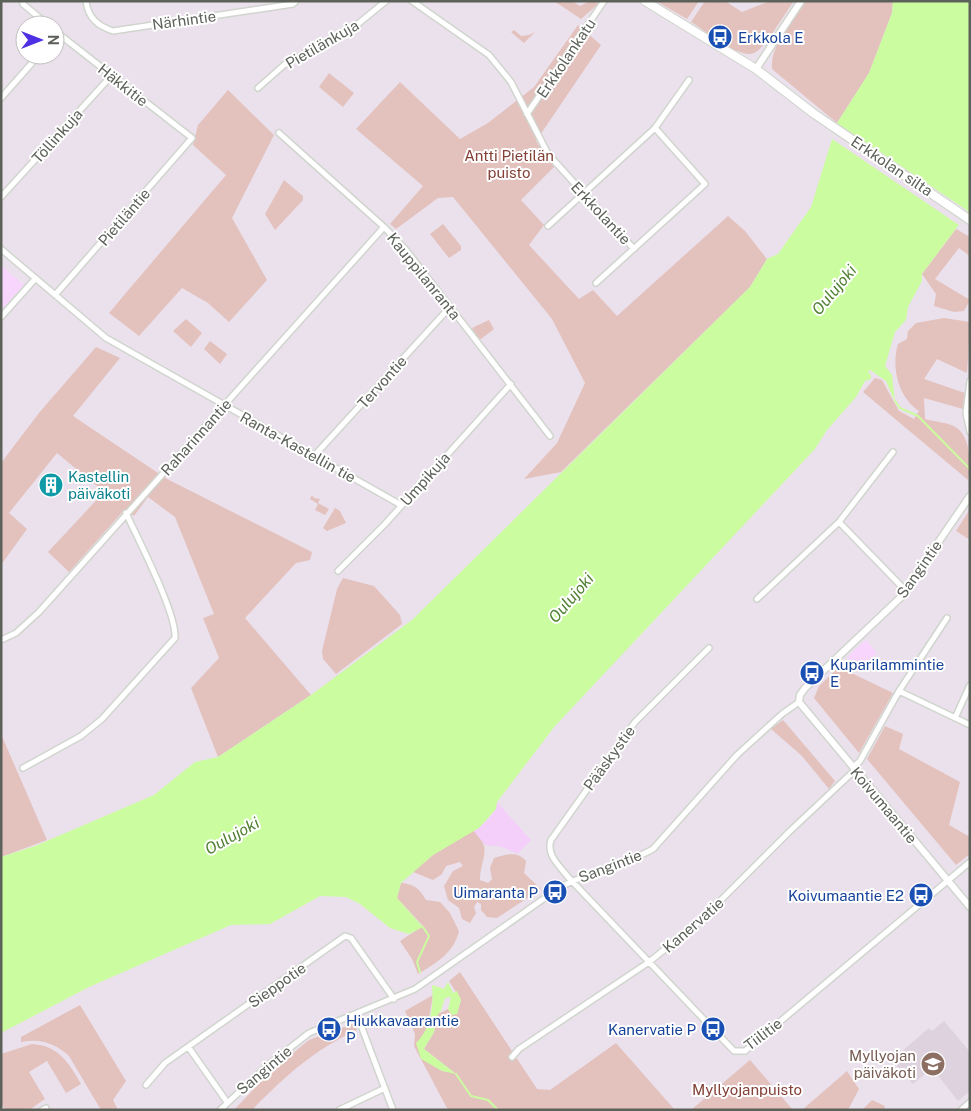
<svg xmlns="http://www.w3.org/2000/svg" width="971" height="1111" viewBox="0 0 971 1111" font-family="'Public Sans',sans-serif">
<style>
.commercial{fill:#f7d5fc}
.education{fill:#ddd2de}
.green{fill:#e3c1bd}
.sand{fill:#f3cff9}
.water{fill:#ccfca0}
.pier{fill:#ebe1ec}
.lines{fill:none;stroke-linecap:round;stroke-linejoin:round}
.stream{stroke:#ccfca0;stroke-width:2}
.minor-casing{stroke:#d0d5ce;stroke-width:8}
.tertiary-casing{stroke:#d0d5ce;stroke-width:9}
.secondary-casing{stroke:#ced4cb;stroke-width:10}
.minor{stroke:#fff;stroke-width:5}
.tertiary{stroke:#fff;stroke-width:6}
.secondary{stroke:#fff;stroke-width:8}
.labels{text-anchor:middle;dominant-baseline:central;stroke-width:4;stroke-linejoin:round;paint-order:stroke}
.street-label{font-size:15px;fill:#5c6159;stroke:#fff}
.transit-label{font-size:15px;fill:#164399;stroke:#fff;text-anchor:start}
.park-label{font-size:15px;fill:#834137;stroke:#fff}
.culture-label{font-size:15px;fill:#0d838f;stroke:#fff;text-anchor:start}
.education-label{font-size:15px;fill:#785e54;stroke:#fff;text-anchor:end}
.water-label{font-size:16px;font-style:italic;fill:#518132;stroke:#fff}
</style>
<rect width="100%" height="100%" fill="#ebe1ec"/>
<!-- commercial -->
<path class="commercial" d="M 1,265 L 24,285 L 1,310 Z
M 866,640 L 877,653 L 862,666 L 847,657 Z"/>
<!-- education -->
<path class="education" d="M 944,1021 L 970,1052 L 970,1091 L 958,1101 L 932,1068 L 913,1084 L 892,1060 L 929,1028 L 932,1031 Z"/>
<!-- green -->
<path class="green" d="M 554,1 L 572,1 L 580,6 L 590,1 L 598,1 L 597,5 L 581,19 Z
M 656,1 L 699,1 L 687,19 Z
M 705,1 L 725,1 L 742,12 L 770,1 L 794,1 C 786,12 766,46 756,52 C 742,62 705,30 691,22 Z
M 806,1 L 893,1 L 892,13 L 869,73 L 837,123 L 772,69 C 770,45 793,20 806,1 Z
M 578,25 L 601,45 L 536,141 L 554,167 L 521,200 L 544,225 L 529,245 L 579,299 L 593,290 L 617,316 L 728,216 L 745,231 L 767,259 L 750,287 L 561,472 L 524,479 L 557,443 L 585,383 L 552,319 L 453,197 L 438,198 L 396,229 L 390,224 L 423,186 L 356,129 L 400,82 L 460,139 L 488,123 L 534,87 Z
M 514,30 L 521,36 L 529,35 L 535,32 L 524,43 L 511,32 Z
M 329,73 L 354,93 L 343,107 L 319,87 Z
M 228,90 L 274,135 L 232,218 L 267,280 L 229,322 L 208,303 L 182,288 L 139,336 L 109,313 L 226,175 L 193,145 L 198,125 Z
M 284,180 L 303,196 L 303,200 L 275,230 L 265,214 Z
M 443,224 L 461,246 L 461,250 L 449,258 L 430,234 Z
M 956,229 L 970,237 L 970,256 L 959,248 L 935,279 L 970,300 L 964,311 L 954,312 L 934,306 L 936,294 L 922,274 Z
M 944,318 L 970,322 L 967,373 L 937,359 L 924,379 L 965,393 L 963,409 L 924,398 L 925,419 C 934,422 949,422 957,428 C 971,438 971,466 968,480 L 863,392 L 875,378 L 882,380 L 899,411 L 914,419 L 919,411 C 898,397 891,367 898,344 L 907,339 L 908,331 L 916,323 Z
M 186,319 L 202,333 L 191,347 L 173,331 Z
M 489,320 L 494,329 L 481,339 L 478,338 L 472,328 Z
M 210,341 L 227,354 L 220,364 L 204,349 Z
M 96,347 L 120,358 L 73,416 L 167,479 L 312,552 L 310,560 L 296,563 L 245,618 L 311,695 L 218,757 L 191,688 L 219,658 L 203,618 L 214,614 L 175,517 L 148,497 L 134,516 L 125,509 L 69,572 L 48,552 L 104,492 L 57,453 L 9,513 L 27,529 L 1,565 L 1,463 L 39,413 Z
M 312,495 L 314,498 L 320,499 L 318,503 L 329,509 L 325,515 L 315,510 L 318,504 L 310,499 Z
M 335,508 L 340,511 L 346,523 L 327,531 L 323,528 Z
M 970,509 L 970,540 L 956,531 Z
M 343,578 L 374,586 L 400,615 L 402,624 L 336,674 L 323,659 L 322,651 L 337,589 Z
M 839,667 L 893,693 L 859,753 L 814,698 L 819,686 Z
M 783,720 L 835,781 L 829,789 L 802,756 L 771,729 Z
M 885,726 L 903,734 L 899,749 L 960,782 L 949,825 L 970,837 L 970,854 L 956,865 L 867,759 Z
M 1,734 L 47,840 L 1,857 Z
M 473,830 C 494,849 480,858 480,880 L 488,883 L 492,879 L 490,868 L 494,858 C 505,855 517,850 526,861 L 524,873 L 541,889 L 497,918 L 487,917 L 481,910 L 481,904 L 477,902 L 474,907 L 476,913 L 470,923 L 462,919 L 459,908 L 448,900 L 444,886 L 453,871 L 463,866 L 460,862 L 446,866 L 442,874 L 433,880 L 413,872 L 433,855 Z
M 401,883 C 414,884 419,888 426,900 L 440,902 L 450,913 L 459,931 C 454,953 436,963 418,974 L 412,959 L 400,941 L 423,926 L 397,898 Z
M 460,972 L 537,1089 L 550,1090 L 616,1043 L 675,1110 L 448,1110 L 414,1046 L 415,1034 L 405,1011 L 433,995 L 422,1059 L 442,1071 L 455,1073 L 424,1049 L 434,1032 L 438,1014 L 448,1009 L 452,1015 L 457,1013 L 461,1000 L 449,981 Z
M 80,1005 L 126,1081 L 113,1100 L 118,1110 L 101,1110 L 69,1056 C 55,1043 40,1038 21,1042 L 21,1037 Z
M 355,1023 L 357,1030 C 314,1050 285,1076 252,1110 L 234,1110 L 271,1071 L 309,1040 Z
M 32,1044 C 58,1045 69,1063 81,1084 L 66,1093 L 47,1061 L 29,1072 L 45,1099 L 29,1110 L 5,1110 L 1,1103 L 1,1054 Z
M 750,1060 L 793,1110 L 691,1110 Z
M 847,1071 L 859,1089 L 848,1110 L 802,1110 Z
M 872,1100 L 885,1106 L 884,1110 L 862,1110 Z"/>
<!-- sand -->
<path class="sand" d="M 497,802 L 531,840 L 518,854 L 502,847 L 485,845 L 473,830 C 484,826 495,813 497,802 Z"/>
<!-- water -->
<path class="water" d="M 893,1 L 970,1 L 970,210 L 922,274 L 922,281 L 908,307 L 906,320 L 895,332 L 885,366 L 892,375 L 895,402 L 886,381 L 870,370 L 868,372 L 871,375 L 871,379 L 865,381 L 856,397 L 827,430 L 815,449 L 555,726 L 497,802 L 496,809 L 479,828 L 433,855 L 401,883 L 397,898 L 423,927 L 409,934 L 390,928 L 360,904 L 346,897 L 320,896 L 270,924 L 231,925 L 89,987 L 1,1033 L 1,857 L 35,846 L 154,795 L 195,762 L 218,757 L 311,695 L 412,620 L 750,287 L 767,259 L 778,254 L 811,207 L 837,123 L 869,73 L 892,13 Z
M 448,982 L 453,993 L 457,991 L 461,1000 L 457,1014 L 452,1015 L 448,1009 L 451,997 L 445,998 L 441,1011 L 438,1014 L 434,1032 L 424,1049 L 456,1074 L 442,1071 L 421,1059 L 416,1043 C 431,1029 434,1005 432,985 L 444,989 Z"/>
<!-- pier -->
<path class="pier" d="M 837,123 L 968,211 L 959,225 L 832,139 Z"/>
<g class="lines">
<!-- stream -->
<path class="stream" d="M 895,401 L 900,408 L 918,416 L 970,469
M 420,972 L 417,962 L 429,936 L 423,927
M 456,1074 L 471,1096 L 488,1100 L 498,1110"/>
<defs>
<path id="minor" d="M 86,1 C 88,18 98,26 113,31 L 293,4 L 296,1
M 412,1 L 489,55 L 511,82 L 548,154 L 634,249
M 23,4 L 48,25
M 55,31 L 192,138 L 55,295
M 258,88 L 284,65 L 359,23 L 386,1
M 1,98 L 39,55
M 527,114 L 604,1
M 279,133 L 384,227 L 406,250 L 550,436
M 1,197 L 112,75
M 548,226 L 655,128 L 689,80
M 1,249 L 106,338 L 401,505
M 596,283 L 705,184 L 655,128
M 1,317 L 35,279
M 970,381 L 966,413 L 970,432
M 314,456 L 450,307
M 839,522 L 906,591
M 338,571 L 385,524 L 511,384
M 757,599 L 839,522 L 893,452
M 1,640 L 16,633 L 39,612 L 384,227
M 709,648 L 635,722 L 551,840 C 546,855 559,865 568,877 L 734,1051 L 745,1051 L 970,862
M 899,691 L 970,725
M 955,718 L 970,685
M 853,767 L 860,761 L 899,691 L 947,618
M 23,768 L 81,736 L 102,719 L 175,638 C 177,614 138,539 126,513
M 357,1015 L 393,1110
M 189,1048 L 227,1102
M 512,1057 L 519,1049 L 649,962 L 699,922 L 790,831 L 855,770
M 146,1085 L 165,1063 L 345,936 L 351,938 L 394,999
M 42,1110 L 46,1108
M 220,1110 L 268,1065 L 309,1033 L 415,989 L 559,888 C 589,871 623,866 653,849 L 737,755 L 782,714 L 799,702
M 339,1110 L 385,1088
M 961,1110 L 970,1102"/>
<path id="tertiary" d="M 756,69 L 801,1
M 970,496 L 900,598 L 805,688 L 800,695 L 799,702 L 970,907"/>
<path id="secondary" d="M 645,1 L 756,69 L 813,113 L 970,220"/>
</defs>
<!-- minor casing -->
<use href="#minor" class="minor-casing"/>
<!-- tertiary casing -->
<use href="#tertiary" class="tertiary-casing"/>
<!-- secondary casing -->
<use href="#secondary" class="secondary-casing"/>
<!-- minor -->
<use href="#minor" class="minor"/>
<!-- tertiary -->
<use href="#tertiary" class="tertiary"/>
<!-- secondary -->
<use href="#secondary" class="secondary"/>
</g>
<!-- icons -->
<defs>
<symbol id="bus-disc" viewBox="-11 -11 22 22"><circle r="9.5" fill="#1a4fb4" stroke="#fff"/><path d="M-5-6H5V4H4V6H2V4H-2V6H-4V4H-5ZM-3.5-4V0h7V-4ZM-3.5 1.2v1.5H-2V1.2ZM2 1.2v1.5H3.5V1.2Z" fill="#fff"/></symbol>
<symbol id="building-disc" viewBox="-11 -11 22 22"><circle r="9.5" fill="#0f9aa8" stroke="#fff"/><path d="M-4-6H4V6H1V3H-1V6H-4ZM-2.5-4.3h1.7v1.8h-1.7ZM.8-4.3h1.7v1.8H.8ZM-2.5-1h1.7V.8h-1.7ZM.8-1h1.7V.8H.8Z" fill="#fff"/></symbol>
<symbol id="school-disc" viewBox="-11 -11 22 22"><circle r="9.5" fill="#8d6e63" stroke="#fff"/><path d="M0-5L7-2L0 1L-7-2ZM-4 1L0 2.5L4 1V4Q0 6-4 4Z" fill="#fff"/></symbol>
</defs>
<g fill-rule="evenodd">
<use href="#bus-disc" x="706" y="23" width="28" height="28"/>
<use href="#building-disc" x="37" y="471" width="28" height="28"/>
<use href="#bus-disc" x="798" y="659" width="28" height="28"/>
<use href="#bus-disc" x="541" y="878" width="28" height="28"/>
<use href="#bus-disc" x="907" y="881" width="28" height="28"/>
<use href="#bus-disc" x="315" y="1015" width="28" height="28"/>
<use href="#bus-disc" x="699" y="1015" width="28" height="28"/>
<use href="#school-disc" x="919" y="1050" width="28" height="28"/>
</g>
<g class="labels">
<!-- street labels -->
<g class="street-label">
<text transform="translate(184 20) rotate(-8)">Närhintie</text>
<text transform="translate(322 44) rotate(-30)">Pietilänkuja</text>
<text transform="translate(566 58) rotate(-56)">Erkkolankatu</text>
<text transform="translate(123 85) rotate(38)">Häkkitie</text>
<text transform="translate(57 136) rotate(-48)">Töllinkuja</text>
<text transform="translate(892 166) rotate(34)">Erkkolan silta</text>
<text transform="translate(601 213) rotate(47)">Erkkolantie</text>
<text transform="translate(124 217) rotate(-49)">Pietiläntie</text>
<text transform="translate(424 276) rotate(51)">Kauppilanranta</text>
<text transform="translate(382 382) rotate(-48)">Tervontie</text>
<text transform="translate(196 437) rotate(-48)">Raharinnantie</text>
<text transform="translate(298 447) rotate(29)">Ranta-Kastellin tie</text>
<text transform="translate(425 479) rotate(-48)">Umpikuja</text>
<text transform="translate(919 569) rotate(-55)">Sangintie</text>
<text transform="translate(609 758) rotate(-54)">Pääskystie</text>
<text transform="translate(884 805) rotate(50)">Koivumaantie</text>
<text transform="translate(610 866) rotate(-21)">Sangintie</text>
<text transform="translate(693 925) rotate(-41)">Kanervatie</text>
<text transform="translate(277 985) rotate(-35)">Sieppotie</text>
<text transform="translate(763 1034) rotate(-37)">Tiilitie</text>
<text transform="translate(264 1070) rotate(-40)">Sangintie</text>
</g>
<!-- transit labels -->
<g class="transit-label">
<text x="738" y="37">Erkkola E</text>
<text x="830" y="664">Kuparilammintie<tspan x="830" dy="17">E</tspan></text>
<text x="538" y="892" text-anchor="end">Uimaranta P</text>
<text x="904" y="895" text-anchor="end">Koivumaantie E2</text>
<text x="346" y="1020">Hiukkavaarantie<tspan x="346" dy="17">P</tspan></text>
<text x="696" y="1029" text-anchor="end">Kanervatie P</text>
</g>
<!-- park labels -->
<g class="park-label">
<text x="509" y="155">Antti Pietilän<tspan x="509" dy="17">puisto</tspan></text>
<text x="747" y="1089">Myllyojanpuisto</text>
</g>
<!-- culture labels -->
<g class="culture-label">
<text x="68" y="476">Kastellin<tspan x="68" dy="17">päiväkoti</tspan></text>
</g>
<!-- education labels -->
<g class="education-label">
<text x="916" y="1055">Myllyojan<tspan x="916" dy="17">päiväkoti</tspan></text>
</g>
<!-- water labels -->
<g class="water-label">
<text transform="translate(834 290) rotate(-50)">Oulujoki</text>
<text transform="translate(571 598) rotate(-49)">Oulujoki</text>
<text transform="translate(232 836) rotate(-29)">Oulujoki</text>
</g>
</g>
<!-- border -->
<rect width="971" height="1111" fill="none" stroke="#5c6159" stroke-width="5"/>
<!-- north arrow -->
<g transform="translate(40 40) rotate(90)"><circle r="24" fill="#ffffff" stroke="#bec0bd"/>
<path d="M0-4L9 19L0 12L-9 19Z" fill="#4e2fe4"/>
<text y="-8" font-size="14" font-weight="bold" text-anchor="middle" fill="#5c6159">N</text>
</g>
</svg>
